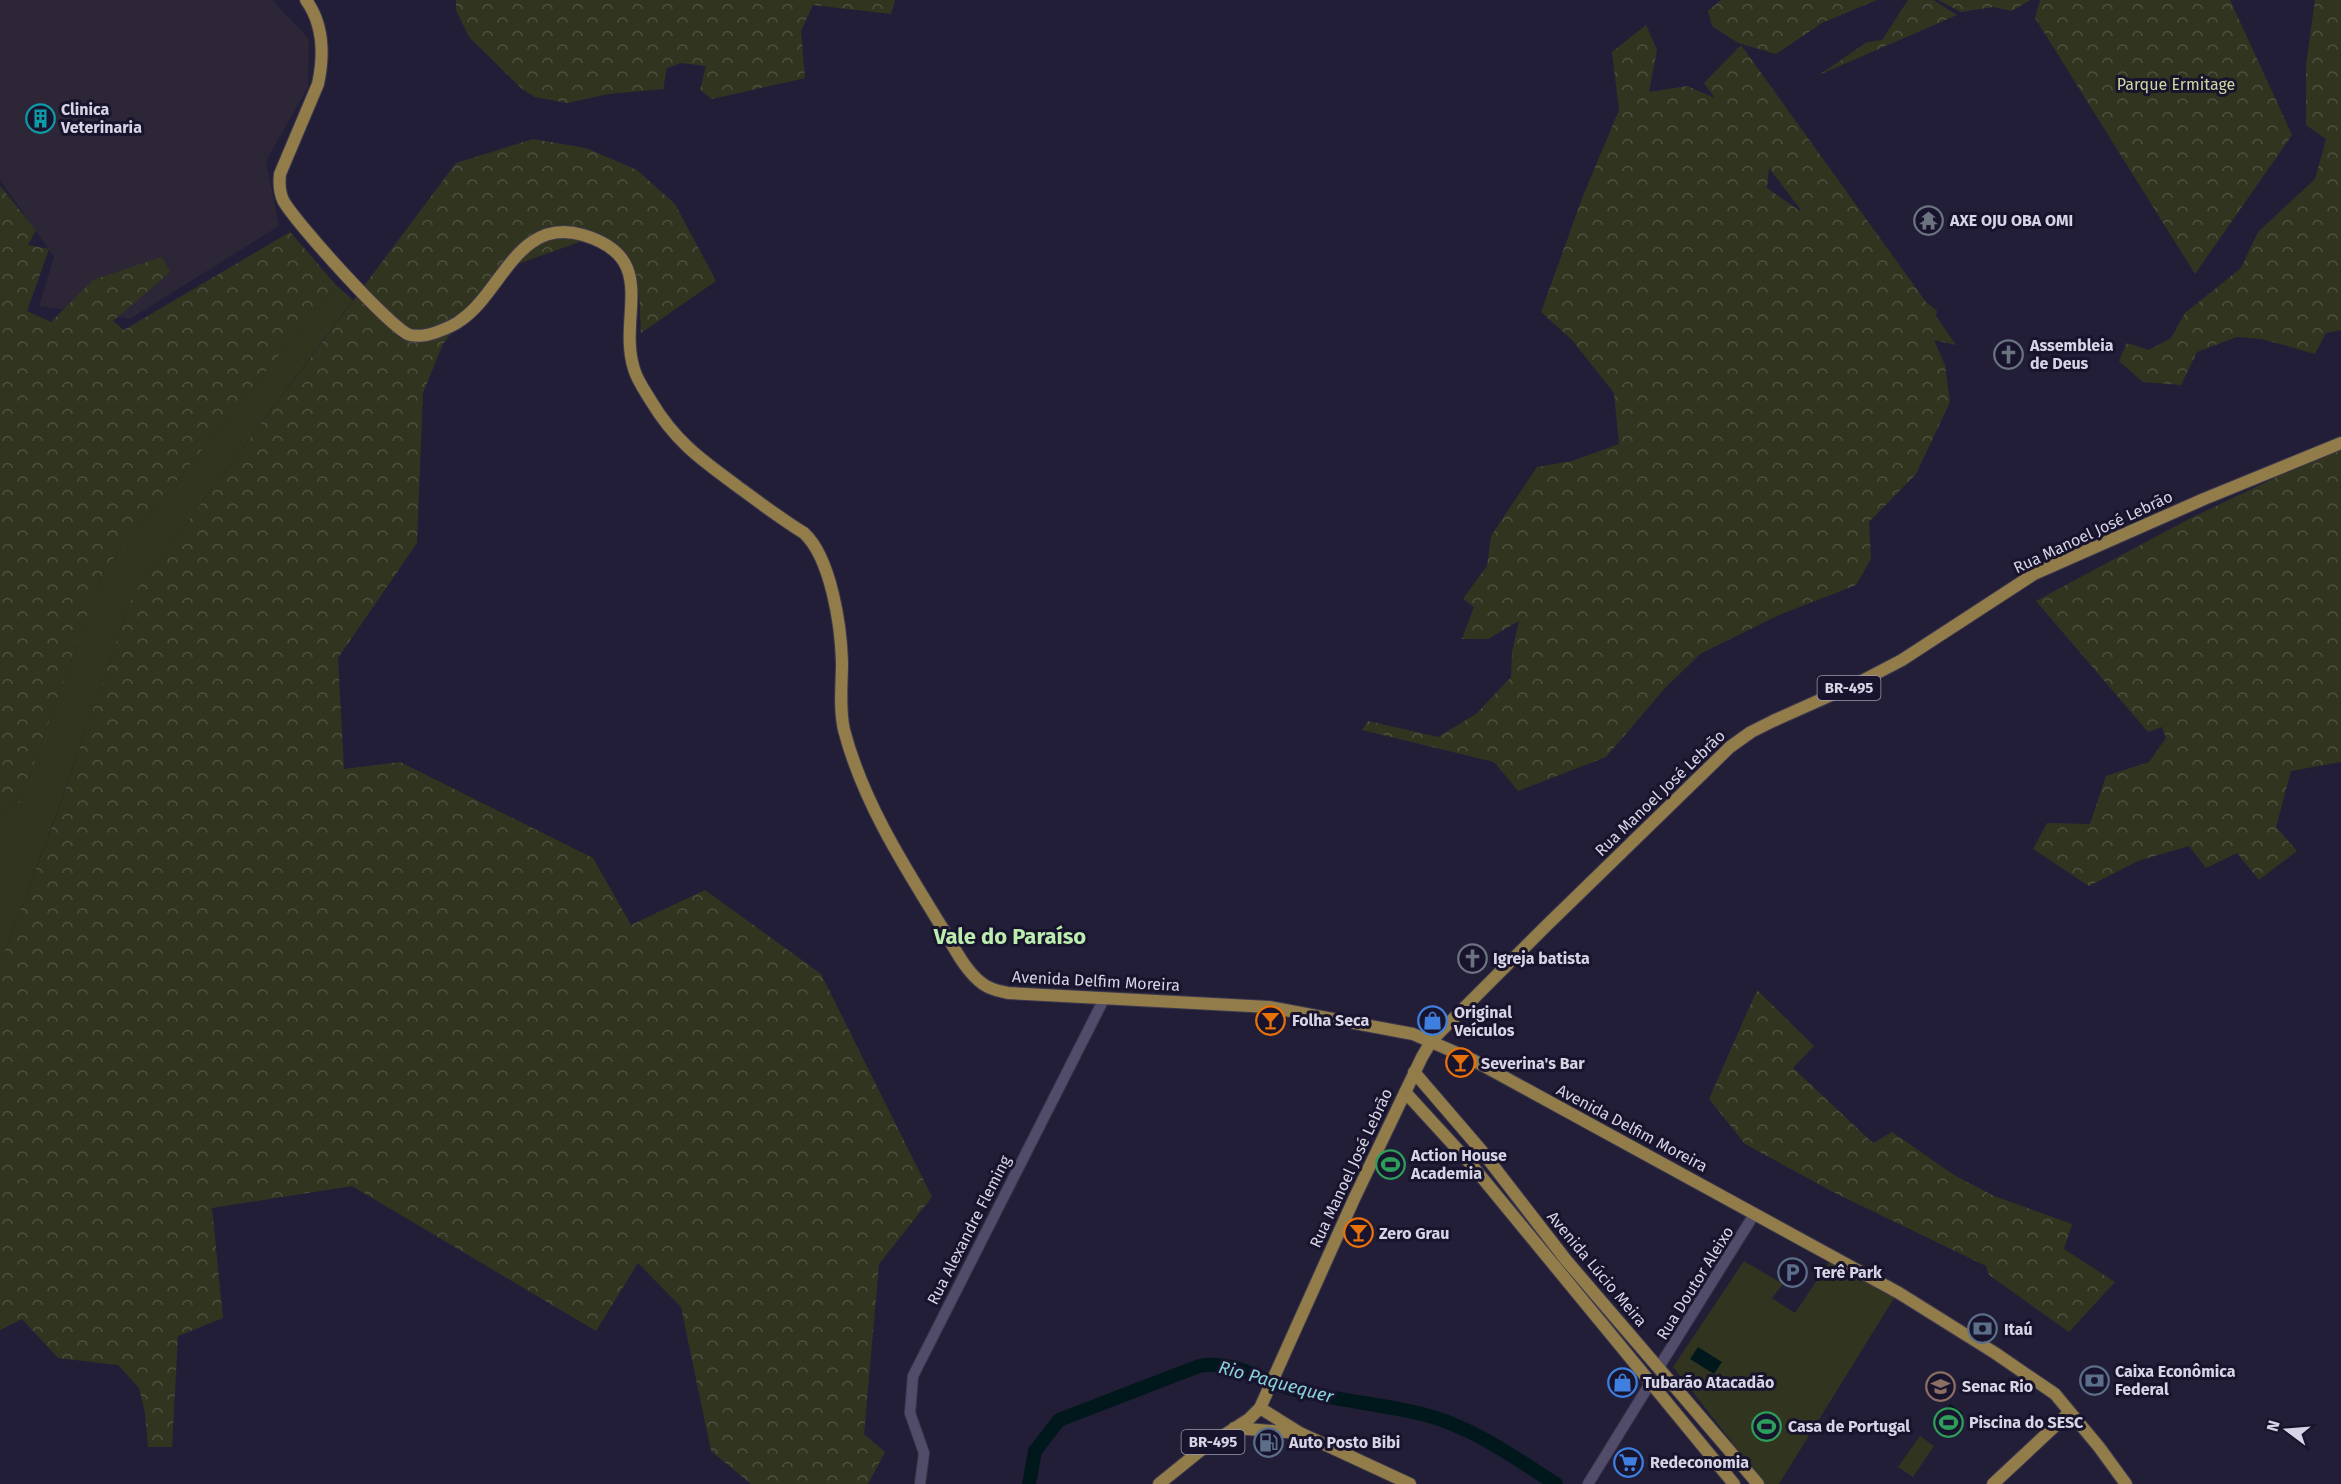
<svg xmlns="http://www.w3.org/2000/svg" width="2341" height="1484" viewBox="0 0 2341 1484" font-family="'Fira Sans',sans-serif">
<style>
.education{fill:#2c2636}
.green{fill:#31351f}
.forest{fill:url(#forest-crowns);fill-rule:evenodd}
.water{fill:#00181b}
.lines{fill:none;stroke-linecap:round;stroke-linejoin:round}
.river{stroke:#00181b;stroke-width:14}
.minor-casing{stroke:#3c384e;stroke-width:12}
.major-casing{stroke:#3c384e;stroke-width:14}
.minor{stroke:#514c69;stroke-width:10}
.major{stroke:#917c4a;stroke-width:12}
.labels{text-anchor:middle;dominant-baseline:central;stroke-width:6;stroke-linejoin:round;paint-order:stroke}
.shield{fill:#19142d;stroke:#9d9aae;stroke-width:1.5}
.shield-label{font-size:15px;font-weight:bold;fill:#d6d4e5}
.park-label{font-size:16px;fill:#cdd8a1;stroke:#19142d}
.poi-label{font-size:16px;font-weight:bold;fill:#d6d4e5;stroke:#19142d;text-anchor:start}
.street-label{font-size:16px;fill:#d6d4e5;stroke:#19142d}
.water-label{font-size:18px;font-style:italic;fill:#88d3db;stroke:#19142d}
.district-label{font-size:22px;font-weight:bold;fill:#baedae;stroke:#19142d}
</style>
<defs>
<pattern id="forest-crowns" width="20" height="18" patternUnits="userSpaceOnUse" patternTransform="scale(1.5)"><rect width="20" height="18" fill="#31351f"/><path d="M2 6a3 3 0 1 1 6 0M12 15a3 3 0 1 1 6 0" fill="none" stroke="#4e513f"/></pattern>
</defs>
<rect width="100%" height="100%" fill="#221e37"/>
<!-- education -->
<path class="education" d="M 0,0 L 272,0 L 309,39 L 308,87 L 266,161 L 279,226 L 130,319 L 39,306 L 54,257 L 0,180 Z"/>
<!-- green -->
<path class="green" d="M 336,285 L 353,300 L 132,596 L 58,810 L 0,964 L 0,813 L 20,802 L 104,570 Z
M 1831,1259 L 1896,1295 L 1779,1484 L 1765,1484 L 1673,1367 L 1744,1261 L 1783,1284 L 1772,1298 L 1795,1313 Z
M 1920,1436 L 1934,1446 L 1913,1477 L 1898,1467 Z"/>
<!-- forest -->
<path class="forest" d="M 456,0 L 895,0 L 891,14 L 813,5 L 801,31 L 805,78 L 712,99 L 700,90 L 706,66 L 681,63 L 667,68 L 663,89 L 609,94 L 567,103 L 535,97 L 522,89 L 469,37 L 456,10 Z
M 1721,0 L 1877,0 L 1822,23 L 1776,54 L 1738,43 L 1712,26 L 1708,11 Z
M 1908,0 L 1933,0 L 1957,15 L 1819,75 L 1867,42 L 1882,40 Z
M 1938,0 L 2030,0 L 2012,11 L 1994,7 L 1961,12 Z
M 2040,0 L 2230,0 L 2292,135 L 2195,274 L 2035,18 Z
M 2315,0 L 2341,0 L 2341,330 L 2326,333 L 2315,354 L 2262,339 L 2237,337 L 2197,352 L 2181,385 L 2143,382 L 2119,361 L 2127,343 L 2149,350 L 2171,338 L 2185,313 L 2241,268 L 2258,232 L 2315,179 L 2326,139 L 2306,125 L 2306,65 Z
M 1646,25 L 1657,50 L 1649,92 L 1687,86 L 1715,98 L 1704,83 L 1741,45 L 1926,302 L 1937,311 L 1936,316 L 1956,345 L 1934,340 L 1945,365 L 1950,402 L 1916,474 L 1869,522 L 1871,559 L 1856,585 L 1779,615 L 1700,654 L 1666,687 L 1606,757 L 1518,791 L 1494,762 L 1362,730 L 1368,721 L 1438,737 L 1476,714 L 1511,677 L 1512,652 L 1519,621 L 1488,639 L 1462,639 L 1474,607 L 1463,599 L 1487,566 L 1491,536 L 1537,467 L 1572,461 L 1619,444 L 1614,393 L 1572,340 L 1541,312 L 1583,196 L 1619,110 L 1612,52 ZM 1769,168 L 1801,210 L 1800,211 L 1767,188 Z
M 533,139 L 586,148 L 637,170 L 675,204 L 716,281 L 641,333 L 639,293 L 624,261 L 585,240 L 501,270 L 443,344 L 423,393 L 417,543 L 338,658 L 344,769 L 400,762 L 593,858 L 631,925 L 705,890 L 821,974 L 932,1197 L 879,1264 L 864,1434 L 885,1452 L 868,1484 L 751,1484 L 711,1451 L 681,1307 L 638,1263 L 596,1331 L 352,1186 L 212,1208 L 223,1318 L 178,1336 L 172,1447 L 148,1447 L 145,1413 L 139,1388 L 118,1365 L 58,1358 L 22,1319 L 0,1330 L 0,964 L 58,811 L 132,596 L 456,163 Z
M 0,186 L 36,230 L 28,245 L 49,249 L 27,311 L 51,322 L 93,280 L 162,257 L 170,272 L 113,321 L 124,330 L 290,232 L 336,285 L 104,570 L 20,802 L 0,813 Z
M 2341,446 L 2341,762 L 2291,771 L 2276,827 L 2297,851 L 2259,880 L 2237,853 L 2206,868 L 2189,846 L 2138,861 L 2089,886 L 2033,849 L 2047,823 L 2090,824 L 2106,776 L 2149,762 L 2166,738 L 2162,727 L 2148,732 L 2036,601 L 2187,520 Z
M 1757,990 L 1814,1046 L 1793,1068 L 1873,1143 L 1892,1132 L 1954,1175 L 1994,1196 L 2072,1224 L 2064,1249 L 2115,1282 L 2069,1332 L 1989,1275 L 1986,1266 L 1835,1193 L 1745,1144 L 1709,1099 Z"/>
<!-- water -->
<path class="water" d="M 1698,1347 L 1722,1362 L 1714,1374 L 1690,1359 Z
M 1950,1404 L 1963,1413 L 1946,1437 L 1934,1430 Z"/>
<g class="lines">
<!-- river -->
<path class="river" d="M 1029,1484 L 1035,1451 L 1059,1420 L 1199,1366 C 1235,1359 1262,1382 1296,1390 C 1339,1401 1383,1404 1426,1415 C 1474,1428 1515,1458 1556,1484"/>
<defs>
<path id="minor" d="M 1659,1367 L 1755,1213
M 920,1484 L 924,1453 L 910,1413 L 913,1376 L 1104,999
M 1588,1484 L 1651,1382"/>
<path id="major" d="M 306,0 C 324,25 324,56 318,84 L 280,174 C 279,183 279,191 283,200 C 293,220 392,330 410,335 C 419,337 429,335 437,332 C 445,329 455,325 461,320 C 502,292 518,216 583,235 C 661,258 617,316 634,369 C 637,380 645,391 651,401 C 675,441 700,459 737,486 C 759,502 781,519 804,533 C 831,558 841,626 842,662 C 842,684 839,708 844,730 C 863,802 904,866 943,929 C 954,947 965,971 983,984 C 991,990 999,991 1008,993 L 1269,1007 L 1413,1034 L 1473,1060 L 1899,1293 L 1995,1353 L 2055,1394 L 2099,1447 L 2126,1484
M 1414,1072 L 1481,1150 L 1566,1260 L 1758,1484
M 1405,1092 L 1470,1163 L 1734,1484
M 1260,1408 L 1300,1433 L 1410,1484
M 1234,1428 L 1299,1433
M 1159,1484 L 1201,1450 L 1249,1419 L 1260,1408 L 1354,1199 L 1422,1057 L 1432,1040 L 1546,926 L 1730,747 L 1751,732 L 1773,721 L 1858,683 L 1902,660 L 2034,574 L 2204,499 L 2341,443
M 1993,1484 L 2070,1412"/>
</defs>
<!-- minor casing -->
<use href="#minor" class="minor-casing"/>
<!-- major casing -->
<use href="#major" class="major-casing"/>
<!-- minor -->
<use href="#minor" class="minor"/>
<!-- major -->
<use href="#major" class="major"/>
</g>
<!-- icons -->
<defs>
<symbol id="building-ring" viewBox="-11 -11 22 22"><circle r="9.5" fill="#19142d" stroke="#0f9aa8" stroke-width="1.5"/><path d="M-4-6H4V6H1V3H-1V6H-4ZM-2.5-4.3h1.7v1.8h-1.7ZM.8-4.3h1.7v1.8H.8ZM-2.5-1h1.7V.8h-1.7ZM.8-1h1.7V.8H.8Z" fill="#0f9aa8"/></symbol>
<symbol id="temple-ring" viewBox="-11 -11 22 22"><circle r="9.5" fill="#19142d" stroke="#6b7280" stroke-width="1.5"/><path d="M0-6L5-2H3V0L6.5 2.5H4V6H1.5V3h-3V6H-4V2.5H-6.5L-3 0V-2H-5Z" fill="#6b7280"/></symbol>
<symbol id="church-ring" viewBox="-11 -11 22 22"><circle r="9.5" fill="#19142d" stroke="#6b7280" stroke-width="1.5"/><path d="M-1.2-6h2.4v3.5h3.3v2.4h-3.3V6h-2.4V-.1h-3.3v-2.4h3.3Z" fill="#6b7280"/></symbol>
<symbol id="bar-ring" viewBox="-11 -11 22 22"><circle r="9.5" fill="#19142d" stroke="#e8710a" stroke-width="1.5"/><path d="M-6-5H6L.8 .8V4.5H3.5V6h-7V4.5H-.8V.8Z" fill="#e8710a"/></symbol>
<symbol id="shop-ring" viewBox="-11 -11 22 22"><circle r="9.5" fill="#19142d" stroke="#3f7fe0" stroke-width="1.5"/><path d="M-5-2.5h2.3a2.7 3.5 0 0 1 5.4 0H5L5.5 6h-11ZM-1.5-2.5h3a1.5 2.3 0 0 0-3 0Z" fill="#3f7fe0"/></symbol>
<symbol id="stadium-ring" viewBox="-11 -11 22 22"><circle r="9.5" fill="#19142d" stroke="#2e9e5b" stroke-width="1.5"/><path d="M0-5a6.5 5 0 1 0 0 10a6.5 5 0 1 0 0-10ZM-3.5-1.8h7v3.6h-7Z" fill="#2e9e5b"/></symbol>
<symbol id="parking-ring" viewBox="-11 -11 22 22"><circle r="9.5" fill="#19142d" stroke="#5c6f8a" stroke-width="1.5"/><path d="M-3.5-5.5H1a3.5 3.5 0 0 1 0 7H-1V5.5H-3.5ZM-1-3.4V-.6H.8a1.4 1.4 0 0 0 0-2.8Z" fill="#5c6f8a"/></symbol>
<symbol id="bank-ring" viewBox="-11 -11 22 22"><circle r="9.5" fill="#19142d" stroke="#5c6f8a" stroke-width="1.5"/><path d="M-6-4H6V4H-6ZM0-2.3a2.3 2.3 0 1 0 0 4.6a2.3 2.3 0 1 0 0-4.6Z" fill="#5c6f8a"/></symbol>
<symbol id="university-ring" viewBox="-11 -11 22 22"><circle r="9.5" fill="#19142d" stroke="#8d6e63" stroke-width="1.5"/><path d="M0-5L7-2L0 1L-7-2ZM-4 1L0 2.5L4 1V4Q0 6-4 4Z" fill="#8d6e63"/></symbol>
<symbol id="fuel-ring" viewBox="-11 -11 22 22"><circle r="9.5" fill="#19142d" stroke="#5c6f8a" stroke-width="1.5"/><path d="M-5.5-6h7V0h2V4h1.3V-2.5L3-4.5l.8-.8L6-3V5H2.5V1h-1V6h-7ZM-4.2-4.7v3.2H.2V-4.7Z" fill="#5c6f8a"/></symbol>
<symbol id="supermarket-ring" viewBox="-11 -11 22 22"><circle r="9.5" fill="#19142d" stroke="#3f7fe0" stroke-width="1.5"/><path d="M-6-5.5h2.5l.6 2H6L4.5 2H-2.5L-4.4-4H-6ZM-1.5 3.2a1.3 1.3 0 1 0 .1 0ZM3 3.2a1.3 1.3 0 1 0 .1 0Z" fill="#3f7fe0"/></symbol>
</defs>
<g fill-rule="evenodd">
<use href="#building-ring" x="24" y="102" width="33" height="33"/>
<use href="#temple-ring" x="1912" y="204" width="33" height="33"/>
<use href="#church-ring" x="1992" y="338" width="33" height="33"/>
<use href="#church-ring" x="1456" y="942" width="33" height="33"/>
<use href="#bar-ring" x="1254" y="1004" width="33" height="33"/>
<use href="#shop-ring" x="1416" y="1004" width="33" height="33"/>
<use href="#bar-ring" x="1444" y="1046" width="33" height="33"/>
<use href="#stadium-ring" x="1374" y="1148" width="33" height="33"/>
<use href="#bar-ring" x="1342" y="1216" width="33" height="33"/>
<use href="#parking-ring" x="1776" y="1256" width="33" height="33"/>
<use href="#bank-ring" x="1966" y="1312" width="33" height="33"/>
<use href="#bank-ring" x="2078" y="1364" width="33" height="33"/>
<use href="#shop-ring" x="1606" y="1366" width="33" height="33"/>
<use href="#university-ring" x="1924" y="1370" width="33" height="33"/>
<use href="#stadium-ring" x="1932" y="1406" width="33" height="33"/>
<use href="#stadium-ring" x="1750" y="1410" width="33" height="33"/>
<use href="#fuel-ring" x="1252" y="1426" width="33" height="33"/>
<use href="#supermarket-ring" x="1612" y="1446" width="33" height="33"/>
</g>
<g class="labels">
<!-- shield labels -->
<g class="shield">
<rect x="1817.5" y="676" width="63" height="24" rx="4.5"/>
<rect x="1181.5" y="1430" width="63" height="24" rx="4.5"/>
</g>
<g class="shield-label">
<text x="1849" y="688">BR-495</text>
<text x="1213" y="1442">BR-495</text>
</g>
<!-- park labels -->
<g class="park-label">
<text x="2176" y="84">Parque Ermitage</text>
</g>
<!-- poi labels -->
<g class="poi-label">
<text x="61" y="109">Clinica<tspan x="61" dy="18">Veterinaria</tspan></text>
<text x="1950" y="220">AXE OJU OBA OMI</text>
<text x="2030" y="345">Assembleia<tspan x="2030" dy="18">de Deus</tspan></text>
<text x="1493" y="958">Igreja batista</text>
<text x="1454" y="1012">Original<tspan x="1454" dy="18">Veículos</tspan></text>
<text x="1292" y="1020">Folha Seca</text>
<text x="1481" y="1063">Severina's Bar</text>
<text x="1411" y="1155">Action House<tspan x="1411" dy="18">Academia</tspan></text>
<text x="1379" y="1233">Zero Grau</text>
<text x="1814" y="1272">Terê Park</text>
<text x="2004" y="1329">Itaú</text>
<text x="2115" y="1371">Caixa Econômica<tspan x="2115" dy="18">Federal</tspan></text>
<text x="1643" y="1382">Tubarão Atacadão</text>
<text x="1962" y="1386">Senac Rio</text>
<text x="1969" y="1422">Piscina do SESC</text>
<text x="1788" y="1426">Casa de Portugal</text>
<text x="1289" y="1442">Auto Posto Bibi</text>
<text x="1650" y="1462">Redeconomia</text>
</g>
<!-- street labels -->
<g class="street-label">
<text transform="translate(2093 532) rotate(-25)">Rua Manoel José Lebrão</text>
<text transform="translate(1660 793) rotate(-44)">Rua Manoel José Lebrão</text>
<text transform="translate(1096 981) rotate(3)">Avenida Delfim Moreira</text>
<text transform="translate(1632 1128) rotate(28)">Avenida Delfim Moreira</text>
<text transform="translate(1351 1168) rotate(-65)">Rua Manoel José Lebrão</text>
<text transform="translate(969 1230) rotate(-63)">Rua Alexandre Fleming</text>
<text transform="translate(1597 1269) rotate(50)">Avenida Lúcio Meira</text>
<text transform="translate(1695 1283) rotate(-58)">Rua Doutor Aleixo</text>
</g>
<!-- water labels -->
<g class="water-label">
<text transform="translate(1276 1382) rotate(15)">Rio Paquequer</text>
</g>
<!-- district labels -->
<g class="district-label">
<text x="1010" y="936">Vale do Paraíso</text>
</g>
</g>
<!-- north arrow -->
<g transform="translate(2287 1430) rotate(286)" stroke="#19142d" stroke-width="4.5" paint-order="stroke">
<path d="M0-4.5L10 22L0 15L-10 22Z" fill="#d6d4e5"/>
<text y="-9" font-size="16" font-weight="bold" text-anchor="middle" fill="#d6d4e5">N</text>
</g>
</svg>
